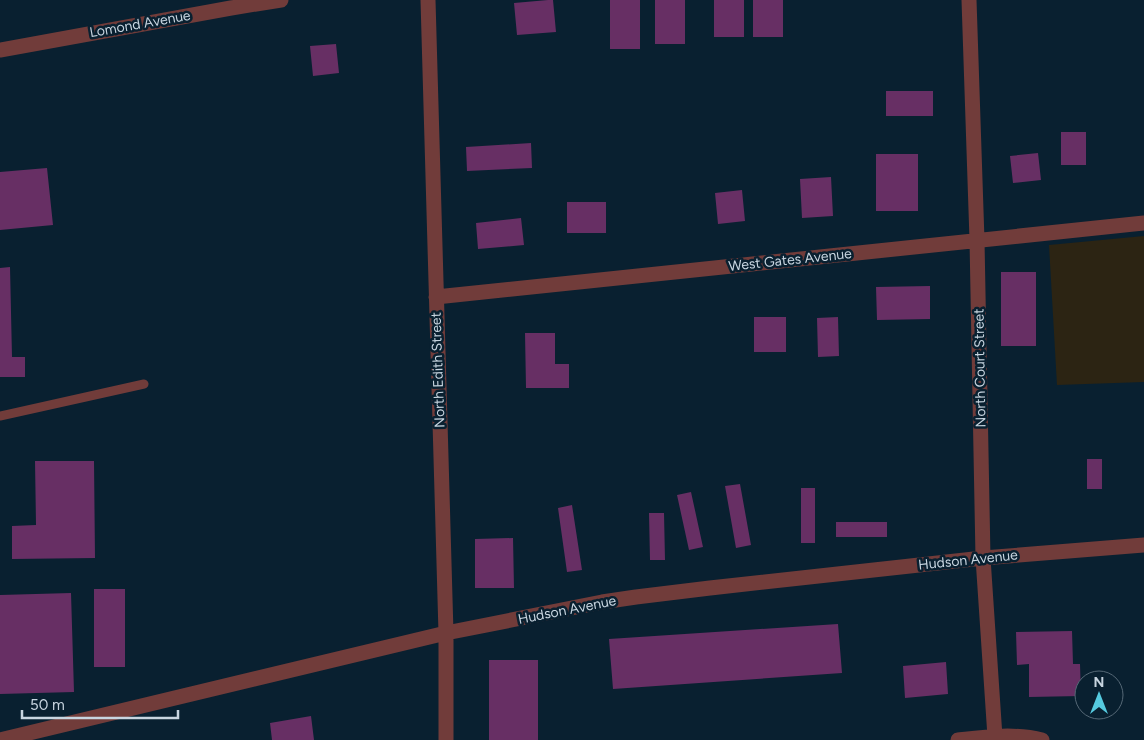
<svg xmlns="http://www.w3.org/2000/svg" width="1144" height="740" viewBox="0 0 1144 740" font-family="Figtree,sans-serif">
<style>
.commercial{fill:#2c2413}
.building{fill:#672f64}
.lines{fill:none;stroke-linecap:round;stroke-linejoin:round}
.lane{stroke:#713c3a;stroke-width:9}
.street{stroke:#713c3a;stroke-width:15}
.labels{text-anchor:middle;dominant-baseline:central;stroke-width:5;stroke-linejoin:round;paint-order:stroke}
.street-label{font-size:14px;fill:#c8d5e0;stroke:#092030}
</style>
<rect width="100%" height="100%" fill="#092030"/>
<!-- commercial -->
<path class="commercial" d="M 1144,236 L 1144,382 L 1057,385 L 1049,245 Z"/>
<!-- building -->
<path class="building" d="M 548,0 L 553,0 L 556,32 L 517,35 L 514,3 Z
M 610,0 L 640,0 L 640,49 L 610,49 Z
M 655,0 L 685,0 L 685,44 L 655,44 Z
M 714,0 L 744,0 L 744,37 L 714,37 Z
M 753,0 L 783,0 L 783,37 L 753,37 Z
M 336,44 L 339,73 L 313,76 L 310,46 Z
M 886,91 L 933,91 L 933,116 L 886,116 Z
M 1061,132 L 1086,132 L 1086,165 L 1061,165 Z
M 531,143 L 532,168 L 467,171 L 466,147 Z
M 1038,153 L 1041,180 L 1013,183 L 1010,156 Z
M 876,154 L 918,154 L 918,211 L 876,211 Z
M 47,168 L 53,225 L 0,230 L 0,172 Z
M 831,177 L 833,216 L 802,218 L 800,179 Z
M 742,190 L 745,221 L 718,224 L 715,193 Z
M 567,202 L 606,202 L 606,233 L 567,233 Z
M 521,218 L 524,245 L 478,249 L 476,223 Z
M 10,267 L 12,357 L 25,357 L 25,377 L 0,377 L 0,268 Z
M 1001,272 L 1036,272 L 1036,346 L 1001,346 Z
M 930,286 L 930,319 L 877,320 L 876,287 Z
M 754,317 L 786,317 L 786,352 L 754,352 Z
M 838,317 L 839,356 L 818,357 L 817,318 Z
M 525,333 L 555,333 L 555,364 L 569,364 L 569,388 L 526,388 Z
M 1087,459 L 1102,459 L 1102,489 L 1087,489 Z
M 35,461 L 94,461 L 95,558 L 12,559 L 12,526 L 36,525 Z
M 740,484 L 751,545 L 736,548 L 725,486 Z
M 801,488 L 815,488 L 815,543 L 801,543 Z
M 691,492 L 703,547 L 689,550 L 677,495 Z
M 572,505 L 582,570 L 567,572 L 558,508 Z
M 649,513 L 664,513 L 665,560 L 650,560 Z
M 836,522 L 887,522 L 887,537 L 836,537 Z
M 513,538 L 514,588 L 475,588 L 475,539 Z
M 94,589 L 125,589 L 125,667 L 94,667 Z
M 71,593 L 74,692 L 0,694 L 0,595 Z
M 838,624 L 842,673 L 613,689 L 609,639 Z
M 1072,631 L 1073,664 L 1080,664 L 1081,696 L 1029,697 L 1029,664 L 1017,665 L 1016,632 Z
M 489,660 L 538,660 L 538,740 L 489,740 Z
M 946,662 L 948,694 L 905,698 L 903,666 Z
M 311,716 L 314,740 L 272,740 L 270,723 Z"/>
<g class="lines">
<!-- lane -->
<path class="lane" d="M 0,416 L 144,384"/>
<!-- street -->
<path class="street" d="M 428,0 L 446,633 L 446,740
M 969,0 L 977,240 L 983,558 L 995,737
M 0,50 L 231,8 L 281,0
M 436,297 L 1144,223
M 0,740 L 446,633 L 602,602 L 636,597 L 710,588 L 983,558 L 1144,545
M 958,740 C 985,737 1015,733 1042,740"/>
</g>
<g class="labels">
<!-- street labels -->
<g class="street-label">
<text transform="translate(140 24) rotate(-10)">Lomond Avenue</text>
<text transform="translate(790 260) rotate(-6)">West Gates Avenue</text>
<text transform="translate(980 368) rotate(-91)">North Court Street</text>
<text transform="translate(438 370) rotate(-92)">North Edith Street</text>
<text transform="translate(968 560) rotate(-6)">Hudson Avenue</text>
<text transform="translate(567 610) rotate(-11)">Hudson Avenue</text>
</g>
</g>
<!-- north arrow -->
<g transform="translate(1099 695)"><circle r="24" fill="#092030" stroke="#556876"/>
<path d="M0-4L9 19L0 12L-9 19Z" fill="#55cadf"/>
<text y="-8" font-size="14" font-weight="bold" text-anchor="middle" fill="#c8d5e0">N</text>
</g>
<!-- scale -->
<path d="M22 710v8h156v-8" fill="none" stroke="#c8d5e0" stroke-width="2.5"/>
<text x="30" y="710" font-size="15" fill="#c8d5e0" stroke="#092030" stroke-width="4" paint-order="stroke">50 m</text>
</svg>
